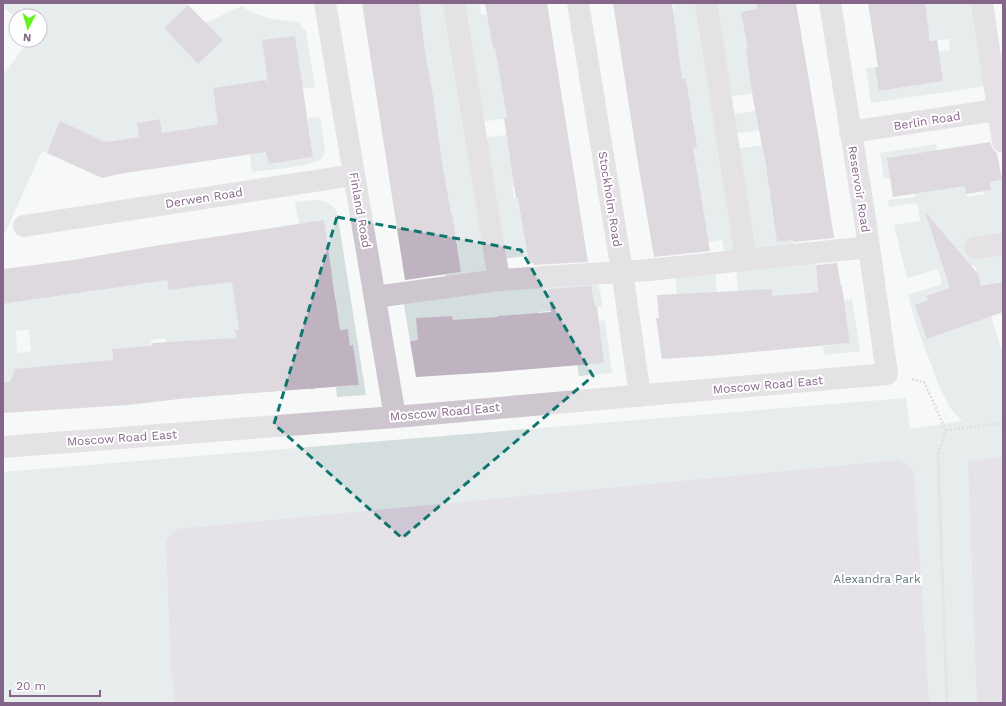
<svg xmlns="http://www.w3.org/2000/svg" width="1006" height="706" viewBox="0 0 1006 706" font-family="'Work Sans',sans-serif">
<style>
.green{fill:#d5dedf;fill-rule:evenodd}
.water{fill:#d0c7d5}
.building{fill:#bfb2c1}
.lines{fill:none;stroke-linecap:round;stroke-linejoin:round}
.path{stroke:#c2bcc3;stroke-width:2.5;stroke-dasharray:2 2;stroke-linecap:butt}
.minor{stroke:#cec6cf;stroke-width:22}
.marked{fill:none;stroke:#0f766e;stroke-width:3;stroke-dasharray:8 5;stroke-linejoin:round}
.labels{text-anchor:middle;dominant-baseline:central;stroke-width:4;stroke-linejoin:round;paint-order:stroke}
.street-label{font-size:12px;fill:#86658a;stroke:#fff}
.park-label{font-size:12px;fill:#657a81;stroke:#fff}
</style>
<rect width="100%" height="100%" fill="#f6f9f7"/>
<!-- green -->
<path class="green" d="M 3,3 L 185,3 L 188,5 L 164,28 L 198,64 L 223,40 L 205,23 L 242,6 C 259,19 278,20 298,22 L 306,31 L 315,87 L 303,89 L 303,92 L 264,138 L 269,164 L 313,157 L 308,118 L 320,117 L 325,151 C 324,154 324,157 321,159 C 311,167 267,170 252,172 L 246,128 L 227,130 L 231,157 L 223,158 L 218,124 L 167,132 L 167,166 L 160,119 L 137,123 L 139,137 L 112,141 L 117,174 L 107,142 L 84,132 L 47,153 L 42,151 L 3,237 L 3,76 L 29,40 L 40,40 L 40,16 L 16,16 L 16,17 L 3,8 ZM 295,36 L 301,82 L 269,87 L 262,40 ZM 236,85 L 215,103 L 213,88 Z
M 401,3 L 447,3 L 490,271 L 446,281 L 445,274 L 461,272 L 452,214 L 435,216 L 406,30 L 422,27 L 418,5 Z
M 461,3 L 491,3 L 479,5 L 481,15 L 490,14 L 493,48 L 495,48 L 503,93 L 520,91 L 522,104 L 505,106 L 507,118 L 481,122 Z
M 674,3 L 698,3 L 738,249 L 725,254 L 722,240 L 692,245 L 693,148 L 697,147 L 673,128 L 694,124 L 690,104 L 671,107 L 688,92 L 686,79 L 682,79 L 671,11 L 675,10 Z
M 712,3 L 756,3 L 757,9 L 748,30 L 753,93 L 727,97 Z
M 925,3 L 973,3 L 987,86 L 871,103 L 866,68 L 875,67 L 879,91 L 943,81 L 941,67 L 916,55 L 950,50 L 949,39 L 931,41 L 929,31 L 914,33 Z
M 772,108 L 759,130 L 733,134 L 729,115 Z
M 526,132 L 509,152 L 518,186 L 512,187 L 514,198 L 537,195 L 526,245 L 528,256 L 502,259 L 483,138 Z
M 778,143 L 763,152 L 767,172 L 782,170 L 784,185 L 769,188 L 777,242 L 793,240 L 795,248 L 757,252 L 750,246 L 735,149 Z
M 936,144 L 937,151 L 890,178 L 884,179 L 880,153 Z
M 958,147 L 967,197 L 984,194 L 983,191 L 991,190 L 990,182 L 1002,180 L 1003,189 L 1003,282 L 995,283 L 998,297 L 986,299 L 1003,355 L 1003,703 L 3,703 L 3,472 L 906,398 L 910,429 L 962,421 L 950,408 L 939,386 L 917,327 L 908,295 L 942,284 L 938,269 L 907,278 L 894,225 L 920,221 L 917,203 L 889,207 L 888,200 L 915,197 L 915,194 L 931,191 L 930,181 ZM 975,266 L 984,294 L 958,328 L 927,339 L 928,300 L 926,296 L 937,292 L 940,296 L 951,292 L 966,268 Z
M 312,200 C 323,200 332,203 337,212 L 366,395 L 337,397 L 336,387 L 359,385 L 353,346 L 350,346 L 348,329 L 318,332 L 312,350 L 315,389 L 311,390 L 308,351 L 272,354 L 275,392 L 270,393 L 267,355 L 235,331 L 237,355 L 231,356 L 233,395 L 229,395 L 226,358 L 188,342 L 192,399 L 188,399 L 184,361 L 166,344 L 165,338 L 151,340 L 153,363 L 151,402 L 146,403 L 143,366 L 124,349 L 112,350 L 113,368 L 48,380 L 50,410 L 44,410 L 42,380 L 3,382 L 3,304 L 101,290 L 96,256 L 161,245 L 169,290 L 193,287 L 192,274 L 193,274 L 195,287 L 211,285 L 209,272 L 271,228 L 275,228 L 330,261 L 324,221 L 299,225 L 295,202 ZM 333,279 L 336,299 L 329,300 L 306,281 ZM 23,330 L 29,330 L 31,351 L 17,353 L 16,331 Z
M 815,259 L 819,303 L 811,292 L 785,295 L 774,307 L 772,295 L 765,295 L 740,310 L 736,267 Z
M 715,270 L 717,293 L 677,297 L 675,273 Z
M 598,280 L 603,307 L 538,312 L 539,330 L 526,314 L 498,316 L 499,332 L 410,341 L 403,299 Z
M 852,299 L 860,351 L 824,355 L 823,346 L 850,343 L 844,300 Z
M 605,320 L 612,373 L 579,376 L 577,364 L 598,321 Z"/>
<!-- water -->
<path class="water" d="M 1003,457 L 1003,703 L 977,703 L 968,461 Z
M 900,460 L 914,472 L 929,703 L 175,703 L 171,669 L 166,543 L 171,534 L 177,529 Z"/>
<!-- building -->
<path class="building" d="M 362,3 L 419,3 L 425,52 L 433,96 L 442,162 L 451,214 L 452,213 L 461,272 L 405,280 Z
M 485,3 L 547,3 L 588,262 L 534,265 L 533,263 L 529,263 L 518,198 L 516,198 L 504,118 L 507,118 L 495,48 L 493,48 Z
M 613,3 L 672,3 L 682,79 L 686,79 L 697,147 L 693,148 L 710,251 L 654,257 L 637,157 Z
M 756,3 L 796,3 L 819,140 L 834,238 L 794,242 L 793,240 L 777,242 L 766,166 L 753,99 L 746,50 L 748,49 L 741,12 L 757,9 Z
M 868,3 L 925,3 L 930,41 L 937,40 L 943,81 L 879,91 L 875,67 L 878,67 Z
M 188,5 L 223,40 L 198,64 L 164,28 Z
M 295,36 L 313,157 L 269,164 L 266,152 L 119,174 L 102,178 L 47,153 L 60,121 L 106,142 L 139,137 L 137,123 L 160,119 L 162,133 L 218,124 L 213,88 L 265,80 L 268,83 L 262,40 Z
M 990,142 L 993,149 L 997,153 L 1002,180 L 990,182 L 991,190 L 966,194 L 965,186 L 893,197 L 887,158 Z
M 927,214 L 978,274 L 981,286 L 1003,282 L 1003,312 L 927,339 L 915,305 L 928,300 L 926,296 L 950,288 L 926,215 Z
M 324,220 L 340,330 L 348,329 L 350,346 L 353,345 L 359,385 L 188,398 L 128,405 L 3,413 L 3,382 L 10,382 L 15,369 L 113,360 L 112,349 L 152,346 L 152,343 L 236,338 L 235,330 L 239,330 L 232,282 L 169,290 L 167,280 L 3,304 L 3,269 L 73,260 L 161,245 Z
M 837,263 L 841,286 L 842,286 L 850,343 L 710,356 L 662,359 L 656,318 L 659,318 L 657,295 L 772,289 L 772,296 L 818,292 L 816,265 Z
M 591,286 L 595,307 L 597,307 L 604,363 L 496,372 L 416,377 L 410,341 L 418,340 L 416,318 L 452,316 L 453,320 L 498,317 L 498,316 L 551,312 L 548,289 Z"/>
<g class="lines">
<!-- path -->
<path class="path" d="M 912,379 L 924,382 L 946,430 L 938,455 L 947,703
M 946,430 L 1003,423"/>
<!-- minor -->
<path class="minor" d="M 325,3 L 395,417
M 454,3 L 499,280
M 578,3 L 622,271 L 640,396
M 706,3 L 746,259
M 982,3 L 1003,142
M 850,132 L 1003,109
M 24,226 L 354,175
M 975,248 L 1003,244
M 375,297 L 499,280 L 649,270 L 869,247
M 3,447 L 395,417 L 887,374 L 865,219 L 830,3"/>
</g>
<!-- marked area -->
<path d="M0 0H1006V706H0ZM 337,217 L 521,250 L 593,376 L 402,538 L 274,424 Z" fill="#f6f9f7" fill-opacity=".55" fill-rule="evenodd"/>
<path class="marked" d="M 337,217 L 521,250 L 593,376 L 402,538 L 274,424 Z"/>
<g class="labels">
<!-- street labels -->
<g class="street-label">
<text transform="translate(927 121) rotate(-9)">Berlin Road</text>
<text transform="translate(859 189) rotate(81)">Reservoir Road</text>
<text transform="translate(204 198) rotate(-9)">Derwen Road</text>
<text transform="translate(610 199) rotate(81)">Stockholm Road</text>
<text transform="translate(360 210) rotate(80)">Finland Road</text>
<text transform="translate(768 385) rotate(-5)">Moscow Road East</text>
<text transform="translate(445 412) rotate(-5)">Moscow Road East</text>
<text transform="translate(122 438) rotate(-4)">Moscow Road East</text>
</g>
<!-- park labels -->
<g class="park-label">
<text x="877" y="579">Alexandra Park</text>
</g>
</g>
<!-- border -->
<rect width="1006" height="706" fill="none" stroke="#86658a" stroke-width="8"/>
<!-- north arrow -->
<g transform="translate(28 28) rotate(185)"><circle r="19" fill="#ffffff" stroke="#cfc1d0"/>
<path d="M0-3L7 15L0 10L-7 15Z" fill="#64f41b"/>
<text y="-6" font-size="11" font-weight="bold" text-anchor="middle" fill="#86658a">N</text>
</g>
<!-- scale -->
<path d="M10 690v6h90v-6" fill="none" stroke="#86658a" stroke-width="2"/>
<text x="16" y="690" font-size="12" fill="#86658a" stroke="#ffffff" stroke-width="3" paint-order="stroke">20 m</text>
</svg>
